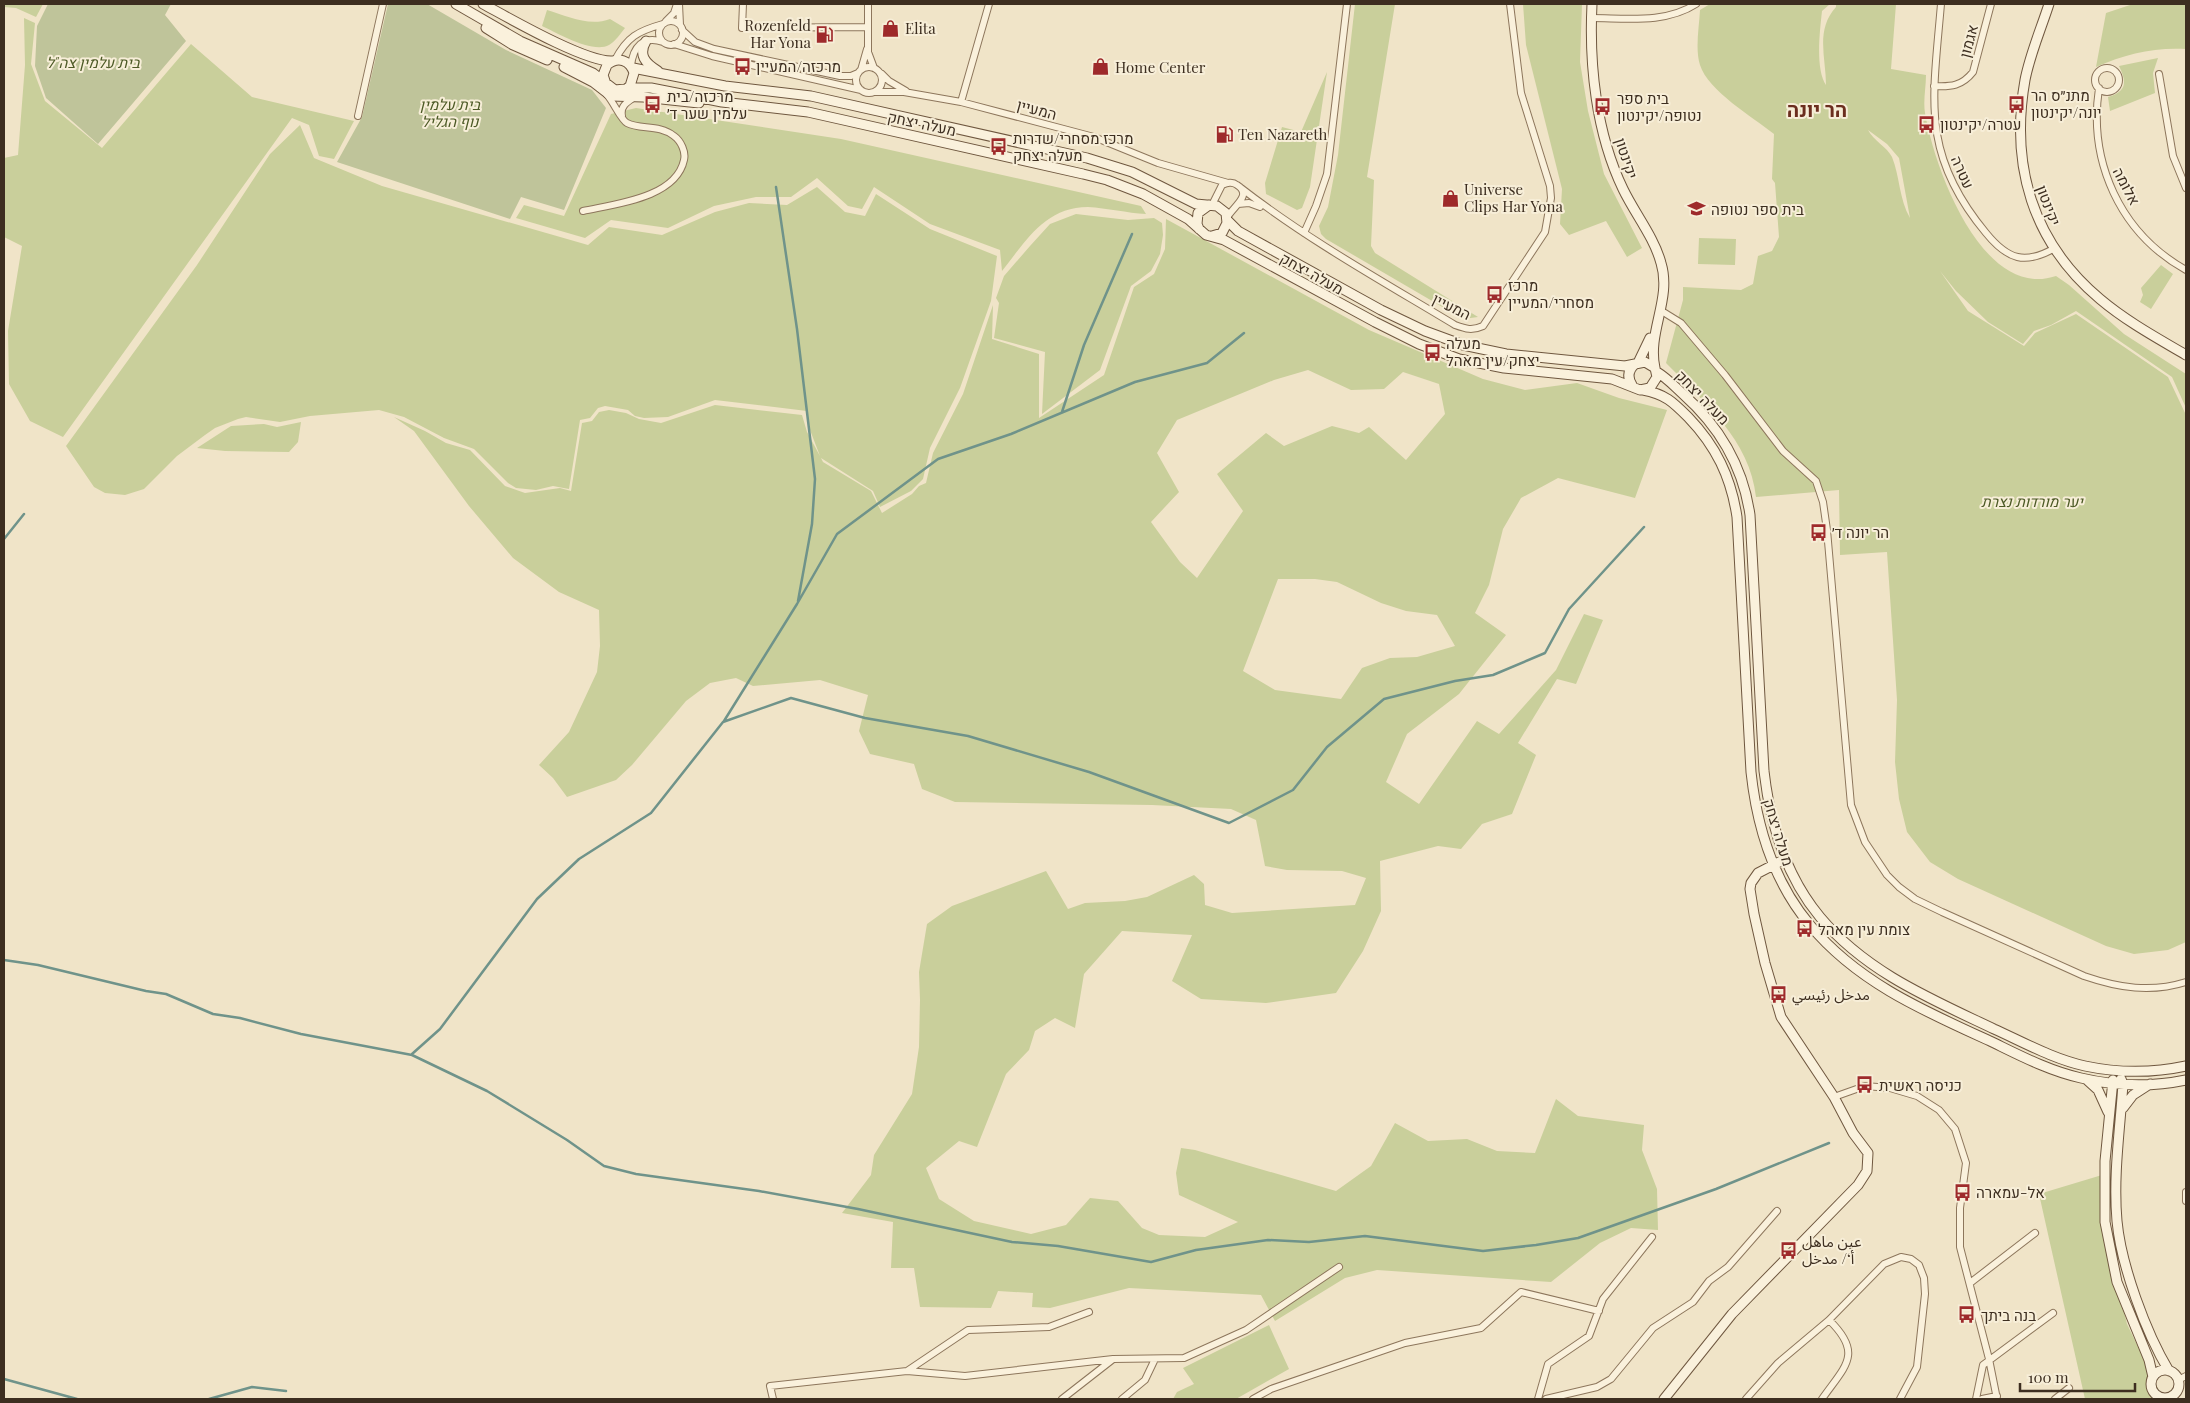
<svg xmlns="http://www.w3.org/2000/svg" width="2190" height="1403" viewBox="0 0 2190 1403" font-family="'Playfair Display','Noto Sans Arabic',Heebo,serif">
<style>
.green{fill:#c9cf9b;fill-rule:evenodd}
.cemetery{fill:#bfc49a}
.lines{fill:none;stroke-linecap:round;stroke-linejoin:round}
.stream{stroke:#6f938a;stroke-width:2.5}
.street-casing{stroke:#8d765c;stroke-width:8}
.secondary-casing{stroke:#6f573f;stroke-width:11}
.street{stroke:#faf1dc;stroke-width:6}
.secondary{stroke:#faf1dc;stroke-width:9}
.labels{text-anchor:middle;dominant-baseline:central;stroke-width:4;stroke-linejoin:round;paint-order:stroke}
.poi-label{font-size:15px;fill:#3d2e20;stroke:#f7eed8;text-anchor:start}
.street-label{font-size:15px;fill:#3d2e20;stroke:#f7eed8}
.park-label{font-size:15px;font-style:italic;fill:#4d5a26;stroke:#f7eed8}
.district-label{font-size:20px;font-weight:bold;fill:#6b2e1e;stroke:#f7eed8}
</style>
<rect width="100%" height="100%" fill="#f0e4c8"/>
<!-- green -->
<path class="green" d="M 4,4 L 43,4 L 36,17 L 16,8 L 4,7 Z
M 1355,4 L 1395,4 L 1367,177 L 1374,180 L 1371,246 L 1375,253 L 1478,317 L 1463,319 L 1326,239 L 1321,234 L 1319,226 L 1328,207 L 1338,155 Z
M 1523,4 L 1582,4 L 1580,62 L 1588,111 L 1604,174 L 1642,248 L 1627,257 L 1606,221 L 1569,235 L 1560,224 L 1562,189 L 1526,45 Z
M 1710,4 L 1830,4 L 1822,11 C 1820,30 1815,69 1826,85 C 1826,58 1815,30 1836,7 L 1836,4 L 1896,4 L 1891,69 L 1926,75 C 1926,87 1923,101 1925,113 C 1934,167 1982,301 2056,276 L 2069,285 L 2124,334 L 2186,374 L 2186,408 L 2172,377 L 2076,311 L 2051,325 L 2034,331 L 2023,344 L 1988,322 L 1956,291 L 1940,271 L 1968,311 L 2024,346 L 2035,333 L 2076,314 L 2168,377 L 2186,415 L 2186,942 L 2168,950 L 2134,954 L 2106,946 L 1958,879 L 1930,862 L 1907,832 L 1899,799 L 1895,762 L 1897,700 L 1887,552 L 1840,555 L 1839,490 L 1756,497 C 1750,440 1704,402 1666,363 L 1683,300 L 1683,287 L 1741,290 L 1753,284 L 1758,256 L 1772,251 L 1779,237 L 1775,183 L 1772,179 L 1774,134 C 1753,117 1708,91 1700,65 C 1695,49 1699,28 1700,10 ZM 1868,130 L 1887,144 L 1899,158 L 1910,218 C 1899,199 1900,177 1892,157 C 1887,147 1874,141 1868,130 Z
M 2133,4 L 2186,4 L 2186,49 C 2155,47 2125,54 2096,67 L 2106,13 Z
M 547,10 C 567,16 589,27 610,19 L 625,28 C 621,33 615,42 609,45 C 593,54 557,33 542,26 Z
M 24,18 L 35,23 L 31,64 L 45,101 L 102,148 L 191,44 L 252,97 L 354,121 L 334,159 L 319,156 L 309,125 L 292,118 L 63,437 L 30,421 L 9,384 L 8,331 L 22,246 L 4,237 L 4,158 L 18,155 L 25,65 Z
M 2158,58 L 2153,73 L 2155,93 L 2110,111 L 2108,97 C 2127,91 2127,82 2119,66 Z
M 1327,72 L 1310,187 L 1302,208 L 1297,210 L 1266,194 L 1265,183 L 1282,127 L 1301,132 Z
M 636,108 L 841,139 L 1141,206 L 1146,214 C 1127,213 1107,208 1088,207 C 1045,207 1026,241 1002,271 L 1000,250 L 930,224 L 874,187 L 862,209 L 848,206 L 817,178 L 791,197 L 756,197 L 714,206 L 668,228 L 611,220 L 585,238 L 516,218 L 524,205 L 564,216 L 611,114 Z
M 300,125 L 314,158 L 382,186 L 588,245 L 609,227 L 662,235 L 715,212 L 749,203 L 787,205 L 817,187 L 845,212 L 865,216 L 876,194 L 930,229 L 997,256 L 991,301 L 960,388 L 930,448 L 923,479 L 911,491 L 880,507 L 873,491 L 821,458 L 823,462 L 871,491 L 882,513 L 912,494 L 919,486 L 926,483 L 933,453 L 963,394 L 993,305 L 992,339 L 1039,354 L 1039,418 L 1104,375 L 1134,287 L 1154,274 L 1165,249 L 1166,219 L 1369,330 L 1483,379 L 1525,390 L 1577,383 L 1619,398 L 1667,410 L 1635,498 L 1558,478 L 1521,498 L 1503,529 L 1489,585 L 1475,613 L 1506,635 L 1459,694 L 1407,734 L 1386,782 L 1419,804 L 1477,721 L 1499,734 L 1556,670 L 1584,614 L 1603,620 L 1576,684 L 1557,679 L 1518,743 L 1536,755 L 1512,814 L 1482,824 L 1461,849 L 1438,846 L 1380,861 L 1381,911 L 1363,951 L 1336,993 L 1266,1003 L 1201,999 L 1172,981 L 1192,935 L 1122,931 L 1084,974 L 1075,1028 L 1055,1018 L 1035,1031 L 1029,1050 L 1006,1074 L 977,1147 L 959,1141 L 926,1168 L 939,1199 L 974,1221 L 1031,1234 L 1066,1225 L 1090,1198 L 1118,1201 L 1142,1228 L 1159,1235 L 1205,1237 L 1238,1222 L 1179,1195 L 1176,1173 L 1181,1148 L 1195,1150 L 1336,1191 L 1371,1166 L 1395,1123 L 1428,1141 L 1467,1139 L 1497,1151 L 1535,1153 L 1556,1099 L 1578,1116 L 1644,1125 L 1642,1150 L 1657,1189 L 1658,1230 L 1631,1228 L 1600,1243 L 1551,1282 L 1377,1270 L 1345,1278 L 1275,1321 L 1261,1295 L 1129,1288 L 1050,1308 L 1032,1307 L 1033,1293 L 998,1291 L 991,1308 L 920,1307 L 914,1268 L 891,1268 L 893,1222 L 842,1213 L 871,1175 L 874,1155 L 912,1094 L 919,1047 L 920,1000 L 919,972 L 927,924 L 952,906 L 1046,871 L 1068,909 L 1085,903 L 1125,901 L 1147,897 L 1194,875 L 1204,884 L 1205,905 L 1232,913 L 1355,905 L 1366,878 L 1342,871 L 1287,870 L 1265,866 L 1256,820 L 1231,809 L 1152,805 L 955,802 L 922,789 L 914,764 L 870,754 L 859,731 L 868,695 L 820,680 L 753,686 L 736,678 L 710,683 L 686,701 L 632,765 L 616,780 L 567,797 L 553,778 L 539,765 L 569,732 L 597,672 L 600,646 L 599,610 L 559,592 L 513,558 L 469,506 L 414,431 L 394,417 L 425,431 L 446,443 L 470,450 L 505,486 L 525,493 L 560,488 L 571,491 L 582,423 L 592,421 L 599,412 L 609,410 L 626,413 L 639,419 L 661,423 L 715,405 L 802,415 L 807,432 L 820,456 L 810,430 L 807,411 L 715,400 L 668,417 L 644,418 L 635,416 L 628,410 L 605,406 L 598,408 L 590,418 L 580,420 L 569,489 L 553,486 L 536,490 L 516,488 L 508,483 L 474,449 L 444,438 L 404,417 L 379,410 L 310,416 L 280,422 L 246,417 L 238,419 L 215,428 L 205,435 L 177,456 L 144,489 L 125,495 L 105,493 L 94,487 L 66,446 L 197,265 L 270,154 ZM 1308,370 L 1351,390 L 1384,389 L 1403,372 L 1439,384 L 1445,414 L 1406,460 L 1369,427 L 1359,433 L 1332,426 L 1284,446 L 1266,433 L 1217,474 L 1243,511 L 1197,578 L 1180,562 L 1151,522 L 1179,492 L 1157,453 L 1177,420 L 1274,380 ZM 1278,579 L 1315,579 L 1337,582 L 1381,603 L 1406,611 L 1437,615 L 1455,646 L 1417,657 L 1390,658 L 1362,668 L 1341,699 L 1275,690 L 1243,671 Z
M 1076,214 L 1128,220 L 1154,218 L 1162,223 L 1163,235 L 1160,254 L 1151,271 L 1131,286 L 1100,370 L 1042,414 L 1045,352 L 994,338 L 999,303 L 996,298 L 1004,276 L 1030,246 L 1050,224 Z
M 1699,238 L 1736,239 L 1735,265 L 1698,264 Z
M 2161,265 L 2173,274 L 2151,309 L 2140,302 L 2143,295 L 2141,288 Z
M 301,422 L 298,442 L 289,452 L 225,451 L 197,448 L 231,426 L 264,424 L 277,427 Z
M 2102,1175 L 2104,1227 L 2127,1324 L 2163,1399 L 2085,1399 L 2039,1194 Z
M 1269,1325 L 1289,1369 L 1236,1399 L 1173,1399 L 1177,1392 L 1194,1384 L 1183,1368 Z"/>
<!-- cemetery -->
<path class="cemetery" d="M 48,4 L 171,4 L 165,15 L 186,41 L 98,144 L 46,98 L 35,66 L 37,26 Z
M 388,4 L 427,4 L 506,50 L 592,90 L 606,108 L 564,210 L 521,197 L 510,219 L 337,162 L 362,117 Z"/>
<g class="lines">
<!-- stream -->
<path class="stream" d="M 776,187 L 797,329 L 815,479 L 812,524 L 798,601
M 1062,412 L 1084,345 L 1132,234
M 4,539 L 24,514
M 724,721 L 797,604 L 837,534 L 938,459 L 1011,434 L 1135,382 L 1207,363 L 1244,333
M 4,960 L 38,965 L 146,991 L 166,994 L 213,1014 L 240,1018 L 301,1034 L 412,1055 L 487,1091 L 567,1140 L 604,1166 L 636,1174 L 759,1191 L 858,1209 L 1012,1242 L 1058,1246 L 1151,1262 L 1196,1250 L 1268,1240 L 1309,1242 L 1365,1236 L 1483,1251 L 1536,1245 L 1578,1238 L 1716,1189 L 1829,1143
M 412,1054 L 440,1029 L 537,899 L 579,859 L 651,813 L 723,722 L 791,698 L 865,718 L 968,736 L 1089,772 L 1229,823 L 1293,790 L 1327,747 L 1384,699 L 1455,681 L 1493,675 L 1545,653 L 1569,609 L 1644,527
M 4,1379 L 77,1399
M 209,1399 L 252,1387 L 286,1391"/>
<defs>
<path id="street" d="M 679,4 L 680,25
M 743,4 L 742,28 L 868,27
M 868,4 L 868,52 L 874,68
M 1941,4 C 1933,99 1920,154 1986,233 C 2008,260 2025,265 2055,248
M 1591,18 C 1626,18 1665,24 1696,4
M 666,21 L 674,13 L 677,4
M659 33a12 12 0 1 1 24 0a12 12 0 1 1-24 0Z
M 682,30 L 695,42 L 714,49 L 840,76 L 851,76 L 858,73
M 674,44 L 712,56 L 861,90
M 615,60 C 627,37 638,31 663,24
M 631,66 C 633,47 643,35 663,42
M856 80a13 13 0 1 1 26 0a13 13 0 1 1-26 0Z
M2095 80a12 12 0 1 1 24 0a12 12 0 1 1-24 0Z
M 861,70 L 867,49
M 882,74 L 889,81 L 906,91
M 2159,74 L 2173,156 L 2186,188
M 1934,86 C 1951,87 1962,86 1973,72 L 1991,4
M 2099,88 C 2088,162 2120,233 2186,270
M 874,92 L 904,92 L 961,102 L 1094,137 L 1158,163 L 1228,183
M 961,102 L 989,4
M 358,116 L 383,4
M 622,116 C 620,106 627,102 635,97
M 1241,188 C 1308,240 1382,281 1455,325 C 1466,329 1472,331 1483,326 L 1545,232 L 1551,198 L 1550,186 L 1521,93 L 1510,4
M 1238,204 L 1249,203 L 1260,207
M 1212,205 L 1222,185 C 1227,183 1232,181 1237,185 C 1254,195 1231,208 1227,218
M 583,211 C 615,204 676,198 684,160 C 686,152 681,141 674,136 C 659,124 640,130 627,123 C 621,120 613,101 607,95
M 1304,233 L 1316,206 L 1327,174 L 1347,4
M 1660,310 L 1681,323 L 1725,375 L 1783,451 L 1816,481 L 1823,502 L 1827,530 L 1851,805 L 1865,842 L 1887,875 L 1899,887 L 1915,899 L 1942,912 L 2084,976 C 2119,988 2151,993 2186,982
M 1834,1097 L 1865,1086 L 1890,1088 L 1917,1096 L 1939,1110 L 1955,1129 L 1966,1163 L 1960,1208 L 1960,1247 L 1989,1359 L 1997,1399
M 2186,1192 L 2186,1201
M 1970,1283 L 2035,1233
M 907,1371 L 965,1376 L 1113,1359 L 1184,1358 L 1246,1330 L 1339,1267
M 2178,1380 L 2186,1376
M 773,1399 L 770,1386 L 907,1371 L 968,1330 L 1049,1327 L 1089,1312
M 1062,1399 L 1112,1360
M 1122,1399 L 1145,1380 L 1155,1359
M 1253,1399 L 1271,1389 L 1405,1343 L 1481,1328 L 1521,1292 L 1599,1311
M 1538,1399 L 1548,1364 L 1589,1336 L 1603,1299 L 1652,1237
M 1546,1399 L 1597,1387 L 1611,1379 L 1653,1328 L 1693,1302 L 1709,1281 L 1728,1267 L 1777,1211
M 1746,1399 L 1778,1363 L 1829,1320 L 1884,1264 L 1901,1257 L 1911,1259 L 1919,1265 L 1924,1278 L 1925,1294 L 1917,1367 L 1900,1399
M 1822,1399 C 1845,1366 1864,1354 1829,1320
M 1976,1399 L 1983,1365 L 2053,1313
M 1982,1399 L 1997,1396
M 2055,1399 L 2069,1388"/>
<path id="secondary" d="M 456,4 L 520,41 L 593,73 L 615,90 L 635,88 L 651,88 L 722,102 L 808,112 L 1083,174 L 1107,180 L 1143,194 L 1188,219 L 1206,235 L 1224,240 L 1375,322 L 1419,344 L 1459,359 L 1504,368 L 1612,379 L 1640,390 L 1650,388 L 1657,377 L 1655,368 L 1645,362 L 1625,366 L 1506,354 L 1463,345 L 1425,331 L 1381,310 L 1238,231 L 1227,220
M 483,4 C 509,18 585,62 612,61
M 1592,4 C 1589,65 1596,133 1623,189 C 1635,214 1654,237 1661,263 C 1672,299 1647,332 1655,368
M 2049,4 C 2041,29 2030,54 2025,80 C 2010,165 2032,242 2100,299 C 2126,321 2157,338 2186,355
M 486,28 L 513,45 L 547,60
M 646,41 C 638,55 645,63 658,71
M 564,67 L 593,82 L 611,96 L 643,97 L 699,103
M 633,68 L 725,86 L 811,96 L 1087,158 L 1132,172 L 1196,204 L 1217,206 L 1226,213 L 1227,223 L 1222,233 L 1212,236
M 606,84 L 603,75 L 607,65 C 618,56 630,60 634,73 L 630,86 L 626,89
M 1199,229 L 1197,224 L 1198,213 L 1209,205
M 1638,363 L 1650,338
M 1657,372 C 1667,378 1675,387 1683,394 C 1720,427 1743,466 1750,515 L 1764,771 C 1770,824 1785,875 1820,917 C 1866,972 1931,999 1994,1029 C 2023,1042 2053,1059 2085,1066 C 2118,1073 2153,1073 2186,1066
M 1632,385 C 1627,377 1628,370 1635,364
M 1643,390 C 1665,394 1673,402 1688,417 C 1716,446 1731,477 1737,517 L 1751,772 C 1757,828 1773,881 1810,925 C 1857,982 1924,1011 1990,1041 C 2019,1055 2049,1071 2081,1078 C 2115,1086 2152,1087 2186,1080
M 2121,1079 L 2123,1084 C 2120,1129 2113,1176 2117,1221 C 2121,1265 2146,1333 2169,1371
M 2087,1080 L 2098,1090 L 2108,1112
M 2113,1080 L 2105,1161 L 2105,1222 L 2117,1282 L 2149,1360 L 2153,1377
M 2123,1108 L 2133,1095 L 2150,1084
M2151 1384a14 14 0 1 1 28 0a14 14 0 1 1-28 0Z
M 1664,1399 L 1732,1314 L 1858,1185 L 1867,1171 L 1868,1153 L 1853,1133 L 1834,1097 L 1781,1017 L 1765,963 L 1754,914 L 1750,889 L 1751,883 L 1758,873 L 1785,859"/>
</defs>
<!-- street casing -->
<use href="#street" class="street-casing"/>
<!-- secondary casing -->
<use href="#secondary" class="secondary-casing"/>
<!-- street -->
<use href="#street" class="street"/>
<!-- secondary -->
<use href="#secondary" class="secondary"/>
</g>
<!-- icons -->
<defs>
<symbol id="shop-bare" viewBox="-9 -9 18 18"><path d="M-5-2.5h2.3a2.7 3.5 0 0 1 5.4 0H5L5.5 6h-11ZM-1.5-2.5h3a1.5 2.3 0 0 0-3 0Z" fill="#9e2a2b" stroke="#f7eed8" stroke-width="2.5" paint-order="stroke"/></symbol>
<symbol id="fuel-bare" viewBox="-9 -9 18 18"><path d="M-5.5-6h7V0h2V4h1.3V-2.5L3-4.5l.8-.8L6-3V5H2.5V1h-1V6h-7ZM-4.2-4.7v3.2H.2V-4.7Z" fill="#9e2a2b" stroke="#f7eed8" stroke-width="2.5" paint-order="stroke"/></symbol>
<symbol id="bus-bare" viewBox="-9 -9 18 18"><path d="M-5-6H5V4H4V6H2V4H-2V6H-4V4H-5ZM-3.5-4V0h7V-4ZM-3.5 1.2v1.5H-2V1.2ZM2 1.2v1.5H3.5V1.2Z" fill="#9e2a2b" stroke="#f7eed8" stroke-width="2.5" paint-order="stroke"/></symbol>
<symbol id="school-bare" viewBox="-9 -9 18 18"><path d="M0-5L7-2L0 1L-7-2ZM-4 1L0 2.5L4 1V4Q0 6-4 4Z" fill="#9e2a2b" stroke="#f7eed8" stroke-width="2.5" paint-order="stroke"/></symbol>
</defs>
<g fill-rule="evenodd">
<use href="#shop-bare" x="878" y="16" width="25" height="25"/>
<use href="#fuel-bare" x="812" y="22" width="25" height="25"/>
<use href="#bus-bare" x="730" y="54" width="25" height="25"/>
<use href="#shop-bare" x="1088" y="54" width="25" height="25"/>
<use href="#bus-bare" x="2004" y="92" width="25" height="25"/>
<use href="#bus-bare" x="640" y="92" width="25" height="25"/>
<use href="#bus-bare" x="1590" y="94" width="25" height="25"/>
<use href="#bus-bare" x="1914" y="112" width="25" height="25"/>
<use href="#fuel-bare" x="1212" y="122" width="25" height="25"/>
<use href="#bus-bare" x="986" y="134" width="25" height="25"/>
<use href="#shop-bare" x="1438" y="186" width="25" height="25"/>
<use href="#school-bare" x="1684" y="196" width="25" height="25"/>
<use href="#bus-bare" x="1482" y="282" width="25" height="25"/>
<use href="#bus-bare" x="1420" y="340" width="25" height="25"/>
<use href="#bus-bare" x="1806" y="520" width="25" height="25"/>
<use href="#bus-bare" x="1792" y="916" width="25" height="25"/>
<use href="#bus-bare" x="1766" y="982" width="25" height="25"/>
<use href="#bus-bare" x="1852" y="1072" width="25" height="25"/>
<use href="#bus-bare" x="1950" y="1180" width="25" height="25"/>
<use href="#bus-bare" x="1776" y="1238" width="25" height="25"/>
<use href="#bus-bare" x="1954" y="1302" width="25" height="25"/>
</g>
<g class="labels">
<!-- poi labels -->
<g class="poi-label">
<text x="811" y="25" text-anchor="end">Rozenfeld<tspan x="811" dy="17">Har Yona</tspan></text>
<text x="905" y="28">Elita</text>
<text x="756" y="66">מרכזה/המעיין</text>
<text x="1115" y="67">Home Center</text>
<text x="2031" y="95">מתנ״ס הר<tspan x="2031" dy="17">יונה/יקינטון</tspan></text>
<text x="667" y="96">מרכזה/בית<tspan x="667" dy="17">עלמין שער ד׳</tspan></text>
<text x="1617" y="98">בית ספר<tspan x="1617" dy="17">נטופה/יקינטון</tspan></text>
<text x="1940" y="124">עטרה/יקינטון</text>
<text x="1238" y="134">Ten Nazareth</text>
<text x="1013" y="138">מרכז מסחרי/שדרות<tspan x="1013" dy="17">מעלה יצחק</tspan></text>
<text x="1464" y="189">Universe<tspan x="1464" dy="17">Clips Har Yona</tspan></text>
<text x="1711" y="209">בית ספר נטופה</text>
<text x="1508" y="285">מרכז<tspan x="1508" dy="17">מסחרי/המעיין</tspan></text>
<text x="1446" y="343">מעלה<tspan x="1446" dy="17">יצחק/עין מאהל</tspan></text>
<text x="1832" y="532">הר יונה ד׳</text>
<text x="1818" y="929">צומת עין מאהל</text>
<text x="1792" y="994">مدخل رئيسي</text>
<text x="1879" y="1085">כניסה ראשית</text>
<text x="1976" y="1192">אל-עמארה</text>
<text x="1802" y="1241">عين ماهل<tspan x="1802" dy="17">أ‘/ مدخل</tspan></text>
<text x="1981" y="1315">בנה ביתך</text>
</g>
<!-- street labels -->
<g class="street-label">
<text transform="translate(1968 41) rotate(-75)">אגמון</text>
<text transform="translate(1037 109) rotate(15)">המעיין</text>
<text transform="translate(922 123) rotate(12)">מעלה יצחק</text>
<text transform="translate(1627 158) rotate(72)">יקינטון</text>
<text transform="translate(1963 172) rotate(66)">עטרה</text>
<text transform="translate(2127 186) rotate(62)">אלומה</text>
<text transform="translate(2049 205) rotate(69)">יקינטון</text>
<text transform="translate(1312 273) rotate(29)">מעלה יצחק</text>
<text transform="translate(1452 306) rotate(26)">המעיין</text>
<text transform="translate(1703 397) rotate(46)">מעלה יצחק</text>
<text transform="translate(1779 832) rotate(73)">מעלה יצחק</text>
</g>
<!-- park labels -->
<g class="park-label">
<text x="93" y="62">בית עלמין צה"ל</text>
<text x="450" y="104">בית עלמין<tspan x="450" dy="17">נוף הגליל</tspan></text>
<text x="2032" y="501">יער מורדות נצרת</text>
</g>
<!-- district labels -->
<g class="district-label">
<text x="1817" y="108">הר יונה</text>
</g>
</g>
<!-- border -->
<rect width="2190" height="1403" fill="none" stroke="#3d2e20" stroke-width="10"/>
<!-- scale -->
<path d="M2020 1383v8h115v-8" fill="none" stroke="#3d2e20" stroke-width="2.5"/>
<text x="2028" y="1383" font-size="15" fill="#3d2e20" stroke="#f7eed8" stroke-width="4" paint-order="stroke">100 m</text>
</svg>
